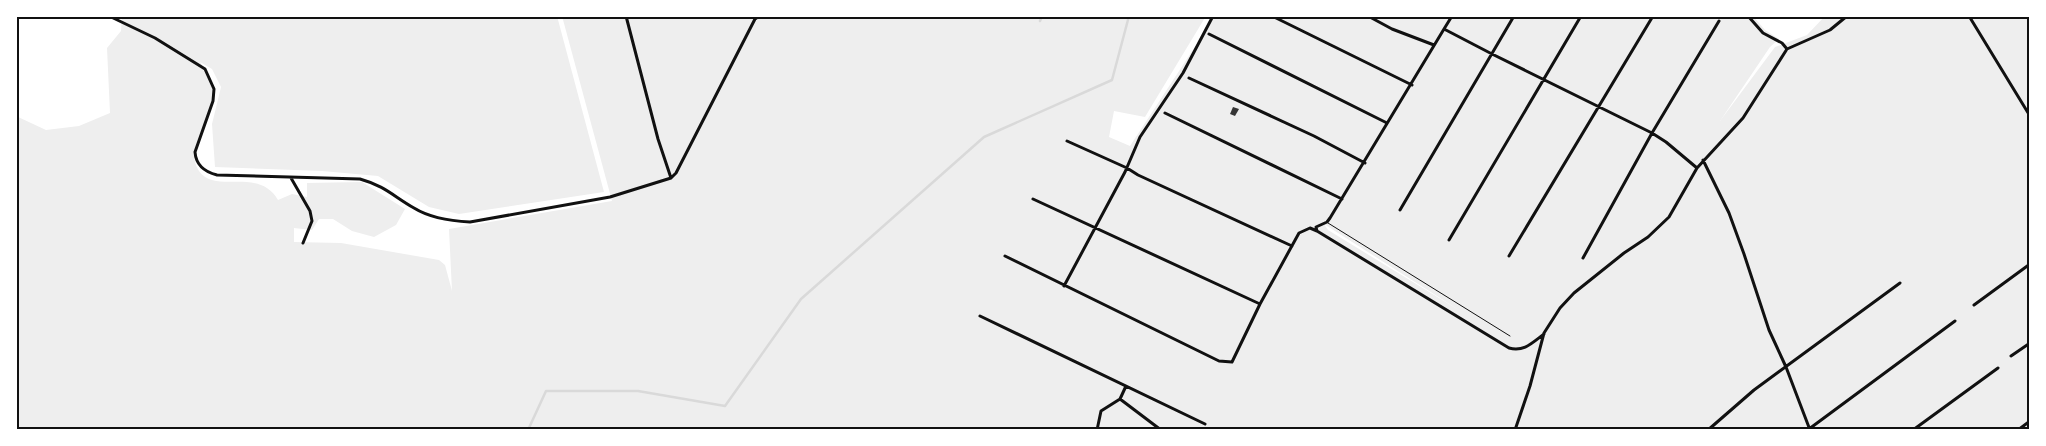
<svg xmlns="http://www.w3.org/2000/svg" width="2046" height="446" viewBox="0 0 2046 446" font-family="'Golos Text',sans-serif">
<style>
.green{fill:#eee;fill-rule:evenodd}
.lines{fill:none;stroke-linecap:round;stroke-linejoin:round}
.stream{stroke:#d9d9d9;stroke-width:2.5}
.building{fill:#353535}
.service{stroke:#111;stroke-width:1}
.minor{stroke:#111;stroke-width:3}
.neatline{fill:none;stroke:#111;stroke-width:2}
</style>
<rect width="100%" height="100%" fill="#fff"/>
<!-- green -->
<path class="green" d="M 122,16 L 557,16 L 604,192 L 459,214 L 429,207 L 378,176 L 322,171 L 215,167 L 212,124 L 221,87 L 212,69 L 200,62 C 205,69 212,80 214,89 C 218,116 182,145 199,171 C 215,195 259,166 278,200 L 292,194 L 307,197 L 307,183 L 362,182 L 405,209 L 396,225 L 374,237 L 352,231 L 333,219 L 319,219 L 312,230 L 294,228 L 294,242 L 341,243 L 439,260 L 445,265 L 452,291 L 449,229 L 612,201 L 562,16 L 1206,16 L 1145,117 L 1114,111 L 1109,137 L 1130,146 L 1215,16 L 1753,16 L 1765,30 L 1779,39 L 1770,47 L 1720,121 L 1775,47 L 1807,35 L 1825,16 L 2030,16 L 2030,430 L 16,430 L 16,116 L 46,130 L 79,126 L 110,113 L 107,48 L 121,31 ZM 1324,224 L 1462,312 L 1328,230 Z"/>
<g class="lines">
<!-- stream -->
<path class="stream" d="M 1040,21 L 1042,16
M 528,430 L 546,391 L 638,391 L 725,406 L 801,299 L 984,137 L 1112,80 L 1129,16"/>
</g>
<!-- building -->
<path class="building" d="M 1233,107 L 1239,109 L 1235,116 L 1230,114 Z"/>
<g class="lines">
<!-- service -->
<path class="service" d="M 1328,223 L 1510,336"/>
<!-- minor -->
<path class="minor" d="M 109,16 L 155,38 L 205,69 L 214,89 L 213,101 L 195,152 C 196,166 205,172 217,175 L 360,179 C 385,186 393,196 414,208 C 430,218 451,221 470,222 L 610,197 L 671,178 L 676,173 L 755,19 L 759,16
M 626,16 L 658,139 L 671,178
M 1272,16 L 1412,85
M 1368,16 L 1392,29 L 1434,45
M 1748,16 L 1763,33 L 1782,43 L 1787,49
M 1969,16 L 2030,116
M 1444,29 L 1452,16
M 1209,34 L 1387,123
M 1189,78 L 1314,136 L 1365,163
M 1165,113 L 1342,199
M 1067,141 L 1127,168 L 1138,175 L 1292,246
M 1703,160 L 1729,213 L 1744,254 L 1769,330 L 1786,367 L 1810,430
M 291,178 L 310,211 L 312,221 L 303,243
M 1033,199 L 1260,304
M 1400,210 L 1514,16
M 1317,231 L 1509,348 C 1524,352 1532,343 1544,334
M 1449,240 L 1581,16
M 1005,256 L 1219,361 L 1232,362 L 1260,304 L 1299,233 L 1310,228 L 1317,231 L 1316,227 L 1327,222 L 1330,218 L 1444,29 L 1492,54 L 1652,133 L 1666,142 L 1697,168
M 1509,256 L 1653,16
M 1583,258 L 1652,133 L 1719,21
M 1064,286 L 1125,172 L 1140,137 L 1183,73 L 1213,16
M 1974,305 L 2030,264
M 980,316 L 1205,424
M 2011,356 L 2030,343
M 1120,399 L 1161,430
M 1809,429 L 1955,321
M 1097,430 L 1101,411 L 1120,399 L 1126,386
M 1515,430 L 1530,386 L 1544,333 L 1560,308 L 1574,293 L 1624,253 L 1648,237 L 1669,217 L 1697,168 L 1743,118 L 1787,49 L 1830,30 L 1847,16
M 1708,430 L 1754,390 L 1900,283
M 1913,430 L 1998,368
M 2018,430 L 2030,421"/>
</g>
<!-- border -->
<rect width="2046" height="446" fill="none" stroke="#ffffff" stroke-width="35"/>
<rect x="18" y="18" width="2010" height="410" class="neatline"/>
</svg>
